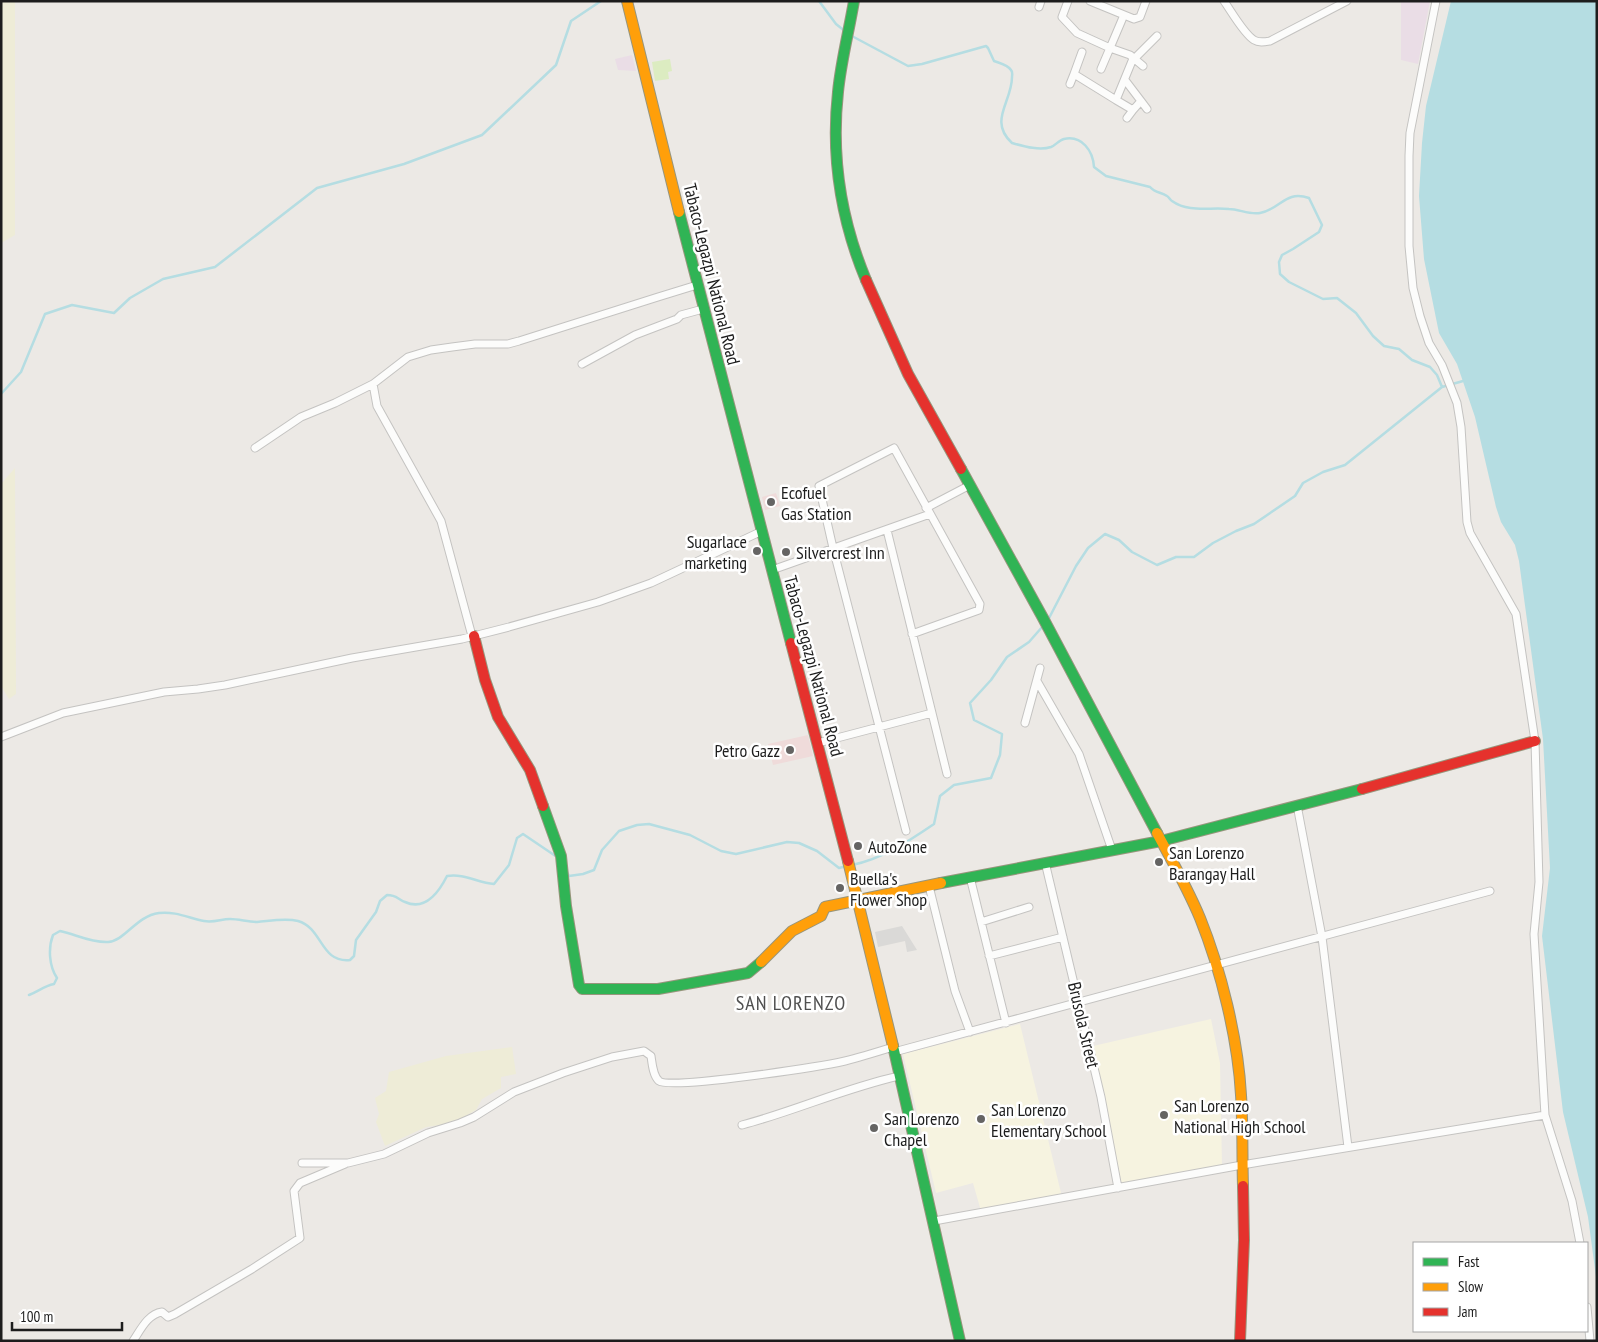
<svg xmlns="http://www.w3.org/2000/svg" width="1598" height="1342" viewBox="0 0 1598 1342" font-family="'PT Sans Narrow',sans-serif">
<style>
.commercial{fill:#efdbda}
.industrial{fill:#eadde6}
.education{fill:#f6f3e0}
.farmland{fill:#eeecd7}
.grass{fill:#dcecc1}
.parking{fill:#dad9d7}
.water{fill:#b5dde2}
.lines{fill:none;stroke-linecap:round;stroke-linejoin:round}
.stream{stroke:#b5dde2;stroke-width:2.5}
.street-casing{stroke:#c4c3c1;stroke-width:9}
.fast-casing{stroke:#97957c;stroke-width:12}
.slow-casing{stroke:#97957c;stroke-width:12}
.jam-casing{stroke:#97957c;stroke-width:12}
.street{stroke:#fcfcfb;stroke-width:7}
.fast{stroke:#30b455;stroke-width:10}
.slow{stroke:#ff9f0a;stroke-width:10}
.jam{stroke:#e5322d;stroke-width:10}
.poi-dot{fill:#656463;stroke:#fff;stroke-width:2}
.labels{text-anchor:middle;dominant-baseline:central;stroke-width:5;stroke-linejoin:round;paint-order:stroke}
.street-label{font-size:18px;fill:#1d1d1d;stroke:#fff}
.poi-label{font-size:18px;fill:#1d1d1d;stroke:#fff;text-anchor:start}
.quarter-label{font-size:20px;letter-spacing:1px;fill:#505050;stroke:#fff}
</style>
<rect width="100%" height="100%" fill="#ece9e5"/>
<!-- commercial -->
<path class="commercial" d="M 776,493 L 780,506 L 765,510 L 762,497 Z
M 808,735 L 813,756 L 773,765 L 768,744 Z"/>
<!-- industrial -->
<path class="industrial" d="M 1401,1 L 1430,1 L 1418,64 L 1401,60 Z
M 632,55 L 636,71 L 618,70 L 615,59 Z"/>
<!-- education -->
<path class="education" d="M 1211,1019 L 1220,1063 L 1222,1166 L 1122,1185 L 1093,1046 Z
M 1020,1024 L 1062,1197 L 981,1211 L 973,1183 L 936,1193 L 903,1054 Z"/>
<!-- farmland -->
<path class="farmland" d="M 1,1 L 15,1 L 15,235 L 1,243 Z
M 15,468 L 16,694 L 9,699 L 1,686 L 1,484 Z
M 512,1047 L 516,1074 L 501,1077 L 501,1088 L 482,1099 L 476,1110 L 453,1123 L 426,1127 L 385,1146 L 376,1122 L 379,1114 L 375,1098 L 386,1091 L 389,1072 L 446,1056 Z"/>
<!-- grass -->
<path class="grass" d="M 670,59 L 672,71 L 668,72 L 669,79 L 655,81 L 652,62 Z"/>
<!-- parking -->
<path class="parking" d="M 902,926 L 917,950 L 907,952 L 905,941 L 878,947 L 875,932 Z"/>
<!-- water -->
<path class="water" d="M 1451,1 L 1597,1 L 1597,1284 L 1588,1217 L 1563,1112 L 1542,936 L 1550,868 L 1543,739 L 1519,561 L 1515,545 L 1501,522 L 1496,507 L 1475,417 L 1457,364 L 1439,333 L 1424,259 L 1419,196 L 1422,143 L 1426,106 Z"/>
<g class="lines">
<!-- stream -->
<path class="stream" d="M 819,1 L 836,24 L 846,32
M 850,35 L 908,66 L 922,64 L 986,46 L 988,48 L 994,61 C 999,63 1008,65 1011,70 C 1013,72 1012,75 1012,77 C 1012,102 988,121 1012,143 C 1023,146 1039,151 1051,147 C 1056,145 1059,140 1064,139 C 1082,135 1093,151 1094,167 L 1106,176 L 1150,187 C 1155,193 1161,192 1167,196 C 1169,197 1170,200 1172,201 C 1189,213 1209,207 1229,209 C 1239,209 1249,215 1260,213 C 1281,209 1285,190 1309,198 L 1322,225 L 1319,232 L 1293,249 L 1282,255 L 1279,262 L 1280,274 L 1289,282 L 1323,299 L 1337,298 L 1356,313 L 1373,336 L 1384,346 L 1399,349 L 1412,360 L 1430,367 L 1437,375 L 1442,387
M 1,394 L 21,372 L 45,314 L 72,305 L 114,313 L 130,298 L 163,279 L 215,267 L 317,188 L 404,164 L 482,135 L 556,65 L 571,21 L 601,1
M 1047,622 L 1076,566 L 1088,548 L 1105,534 L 1119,540 L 1132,552 L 1157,565 L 1176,557 L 1194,557 L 1213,543 L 1236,531 L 1254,524 L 1295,496 L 1303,483 L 1323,472 L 1345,465 L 1442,387 L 1463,381
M 852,865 C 882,859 909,841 934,824 L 940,796 L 954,785 L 991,778 L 1000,755 L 1002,734 L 974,720 L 970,703 L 991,680 L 1007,657 L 1029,642 L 1043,626
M 567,872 L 569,876 L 583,874 L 594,870 L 602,850 L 619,831 L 637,825 L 649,824 L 690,835 L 721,851 L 736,854 L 787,842 L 799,843 L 817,851 L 839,868 L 847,866
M 29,995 C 39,991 44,986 54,984 L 57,978 C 49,966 48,948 53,935 L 60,931 C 75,934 91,943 108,942 C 125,941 136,916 159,913 C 175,911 189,918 204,921 C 214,923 221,919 230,919 C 239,919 248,922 257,922 C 270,921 285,918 298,921 C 323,928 320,963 350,960 L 354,956 L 356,940 L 376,912 L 380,901 L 387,895 C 397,895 397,899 405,902 C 425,911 439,892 447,876 C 464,873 478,883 494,884 L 509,865 L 517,838 L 523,834 L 557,857"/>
<defs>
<path id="street" d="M 1068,1 L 1062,17 L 1077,33 L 1110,48 L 1101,69
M 1090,1 L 1134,19 L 1140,17 L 1146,1
M 1224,1 C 1231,11 1244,34 1254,40 C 1259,43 1264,42 1270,41 L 1347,1
M 1436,1 L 1410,133 L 1409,156 L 1409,246 L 1413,288 L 1420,316 L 1429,343 L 1442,365 L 1457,403 L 1461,427 L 1467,522 L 1470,533 L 1516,614 L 1535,741 L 1539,882 L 1534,934 L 1545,1115 L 1572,1201 L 1580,1243
M 1039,7 L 1041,1
M 1124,15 L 1110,48 L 1130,55 L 1143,66
M 1082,52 L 1074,74 L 1116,100 L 1132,61 L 1157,36
M 1070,84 L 1074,74
M 1116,100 L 1133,110 L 1141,101 L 1125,80
M 1141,101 L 1147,109
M 1127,118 L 1133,110
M 582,364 L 635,335 L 677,319 L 681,315 L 703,309
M 373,384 L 377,406 L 441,521 L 472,636
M 255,448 L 301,417 L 335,403 L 373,384 L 408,357 L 431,350 L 452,347 L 475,344 L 508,344 L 519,341 L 658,297 L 697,285
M 926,508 L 970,485
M 887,530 L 947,774
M 772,570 L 930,514
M 1037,681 L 1079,754 L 1112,850
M 1025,723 L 1040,668
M 1,737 L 63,713 L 164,692 L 198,689 L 225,685 L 352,658 L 462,639 L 509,627 L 598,602 L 651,583 L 762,531
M 818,743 L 932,713
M 1297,805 L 1322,937 L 1348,1147
M 906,831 L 833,548 L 819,486 L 894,448 L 980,604 L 979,610 L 912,634
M 1045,862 L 1101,1097 L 1118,1188
M 970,877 L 1006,1023
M 929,886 L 955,991 L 970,1032
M 981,922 L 1029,907
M 989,956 L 1063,937
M 894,1052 L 1490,891
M 742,1125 C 795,1111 845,1088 899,1076
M 302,1163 L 348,1163 L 384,1154 L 428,1133 L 460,1123 L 474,1117 L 514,1092 L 563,1073 L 612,1057 L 644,1051 L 651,1056 C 652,1063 653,1076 659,1081 C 671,1090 823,1066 845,1061 C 861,1057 877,1052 893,1047
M 934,1221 L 1242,1165 L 1545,1115
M 1587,1307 L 1590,1341
M 133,1341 C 141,1329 148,1314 162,1312 L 168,1317 L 175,1314 L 252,1269 L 300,1238 L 294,1191 L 300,1183 L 345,1164"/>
<path id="fast" d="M 854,1 C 849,31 841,61 838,92 C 831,156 841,220 866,280
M 679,212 L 791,643
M 961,469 L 1043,618 L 1157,833
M 543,806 L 561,856 L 566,906 L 579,985 L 582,989 L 658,989 L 748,973 L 761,962
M 941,883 L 1161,841 L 1362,789
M 893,1046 L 960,1341"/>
<path id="slow" d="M 627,1 L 679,212
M 1157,833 C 1172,861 1188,889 1200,918 C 1221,970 1238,1039 1241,1095 C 1243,1125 1242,1156 1243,1186
M 848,861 L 893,1046
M 761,962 L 792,931 L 821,916 L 825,907 L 941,883"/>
<path id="jam" d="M 866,280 L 908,374 L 961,469
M 474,636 L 485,680 L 498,717 L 530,770 L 543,806
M 791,643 L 848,861
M 1362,789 L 1535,741
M 1240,1341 L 1244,1240 L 1243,1186"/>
</defs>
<!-- street casing -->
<use href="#street" class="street-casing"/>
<!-- fast casing -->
<use href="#fast" class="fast-casing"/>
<!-- slow casing -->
<use href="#slow" class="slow-casing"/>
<!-- jam casing -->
<use href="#jam" class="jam-casing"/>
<!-- street -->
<use href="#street" class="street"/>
<!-- fast -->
<use href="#fast" class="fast"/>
<!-- slow -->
<use href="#slow" class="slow"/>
<!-- jam -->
<use href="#jam" class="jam"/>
</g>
<!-- markers -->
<g class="poi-dot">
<circle cx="771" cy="502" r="5"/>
<circle cx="757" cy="551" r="5"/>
<circle cx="786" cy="552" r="5"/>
<circle cx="790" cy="750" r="5"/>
<circle cx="858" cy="846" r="5"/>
<circle cx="1159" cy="862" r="5"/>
<circle cx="840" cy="888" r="5"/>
<circle cx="1164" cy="1115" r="5"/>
<circle cx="981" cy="1119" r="5"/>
<circle cx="874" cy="1128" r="5"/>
</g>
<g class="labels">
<!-- street labels -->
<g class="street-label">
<text transform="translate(712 274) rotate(76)">Tabaco-Legazpi National Road</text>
<text transform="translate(814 666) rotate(75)">Tabaco-Legazpi National Road</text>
<text transform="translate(1084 1025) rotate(77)">Brusola Street</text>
</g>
<!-- poi labels -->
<g class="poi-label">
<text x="781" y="492">Ecofuel<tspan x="781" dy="21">Gas Station</tspan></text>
<text x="747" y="541" text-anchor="end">Sugarlace<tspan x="747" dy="21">marketing</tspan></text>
<text x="796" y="552">Silvercrest Inn</text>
<text x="780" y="750" text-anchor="end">Petro Gazz</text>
<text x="868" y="846">AutoZone</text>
<text x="1169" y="852">San Lorenzo<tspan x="1169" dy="21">Barangay Hall</tspan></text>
<text x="850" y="878">Buella's<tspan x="850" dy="21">Flower Shop</tspan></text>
<text x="1174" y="1105">San Lorenzo<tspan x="1174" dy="21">National High School</tspan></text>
<text x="991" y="1109">San Lorenzo<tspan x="991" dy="21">Elementary School</tspan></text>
<text x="884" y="1118">San Lorenzo<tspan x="884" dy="21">Chapel</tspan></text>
</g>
<!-- quarter labels -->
<g class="quarter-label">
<text x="791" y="1003">SAN LORENZO</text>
</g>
</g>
<!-- border -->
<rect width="1598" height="1342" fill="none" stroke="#1d1d1d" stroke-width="5"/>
<!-- legend -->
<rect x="1413" y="1242" width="175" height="90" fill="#ffffff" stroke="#a5a5a5"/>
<rect x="1423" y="1258" width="25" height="8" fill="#30b455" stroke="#a5a5a5"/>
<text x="1458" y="1267" font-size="15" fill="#1d1d1d">Fast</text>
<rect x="1423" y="1283" width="25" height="8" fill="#ff9f0a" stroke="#a5a5a5"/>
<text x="1458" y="1292" font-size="15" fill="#1d1d1d">Slow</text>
<rect x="1423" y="1308" width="25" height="8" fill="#e5322d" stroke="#a5a5a5"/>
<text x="1458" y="1317" font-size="15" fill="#1d1d1d">Jam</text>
<!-- scale -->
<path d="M12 1322v8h110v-8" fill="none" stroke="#1d1d1d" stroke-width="2.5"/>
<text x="20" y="1322" font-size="15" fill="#1d1d1d" stroke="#ffffff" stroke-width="4" paint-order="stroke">100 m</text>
</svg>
